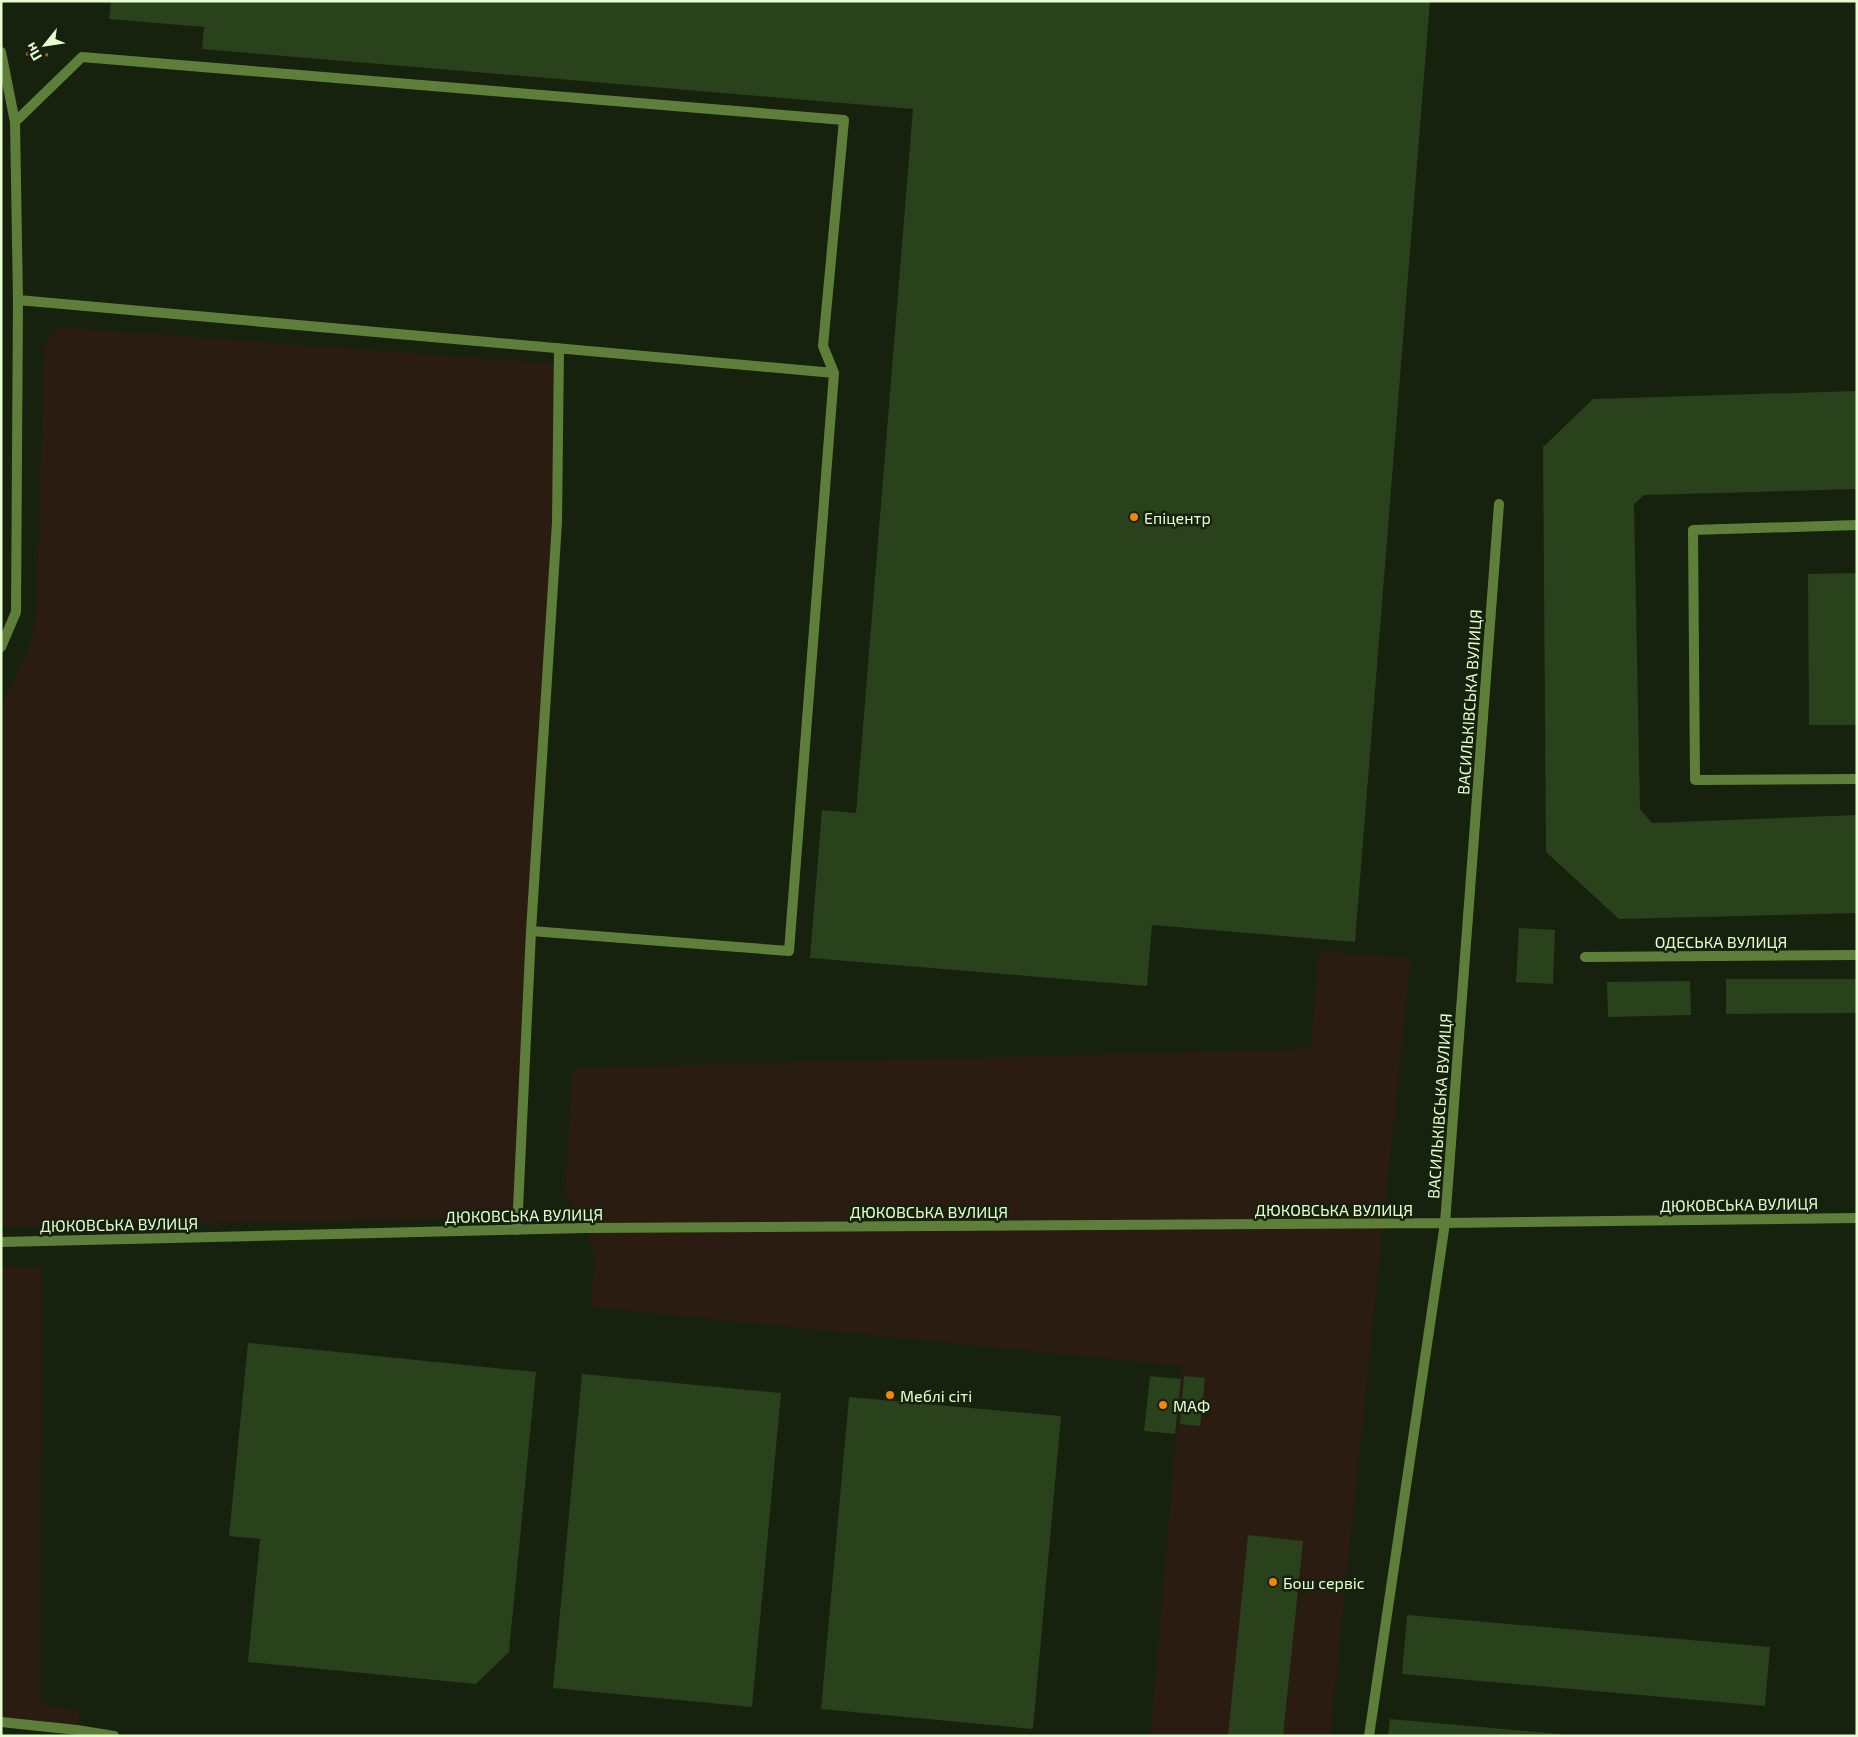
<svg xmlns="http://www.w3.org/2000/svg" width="1858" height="1737" viewBox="0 0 1858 1737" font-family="'Exo 2',sans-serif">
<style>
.green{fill:#2b1c11}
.building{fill:#29421b}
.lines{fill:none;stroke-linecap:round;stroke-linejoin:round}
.path{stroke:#b06131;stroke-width:3;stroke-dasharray:2.5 4;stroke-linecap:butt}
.lane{stroke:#5e7f3a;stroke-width:10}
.street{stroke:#5e7f3a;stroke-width:10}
.poi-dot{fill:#f38507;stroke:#16210e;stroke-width:2}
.labels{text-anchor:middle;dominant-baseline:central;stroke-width:5;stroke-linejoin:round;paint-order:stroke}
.poi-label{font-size:16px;fill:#e4fed0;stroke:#16210e;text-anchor:start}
.street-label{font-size:16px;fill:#e4fed0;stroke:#16210e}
</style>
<rect width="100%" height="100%" fill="#16210e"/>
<!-- green -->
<path class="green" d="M 60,327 L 559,364 L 518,1217 L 1,1227 L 1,707 L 29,648 L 36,615 L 44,349 L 50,336 Z
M 1319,952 L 1411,957 L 1330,1736 L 1150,1736 L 1182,1366 L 590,1307 L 595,1259 L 586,1228 L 565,1193 L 572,1068 L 1310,1049 Z
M 1,1267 L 41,1267 L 40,1703 L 80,1711 L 77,1730 L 1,1722 Z"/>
<!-- building -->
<path class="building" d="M 111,1 L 1430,1 L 1355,942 L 1152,925 L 1147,986 L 810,958 L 822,810 L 856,813 L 913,109 L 202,49 L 204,27 L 109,19 Z
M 1857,391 L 1857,489 L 1644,495 L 1634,504 L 1640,809 L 1652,823 L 1857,815 L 1857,913 L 1619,919 L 1546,852 L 1543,447 L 1593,399 Z
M 1857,573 L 1857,725 L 1809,725 L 1808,574 Z
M 1519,928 L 1555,930 L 1553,984 L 1516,982 Z
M 1726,979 L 1857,979 L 1857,1013 L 1726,1014 Z
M 1690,981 L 1691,1015 L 1608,1017 L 1607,982 Z
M 248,1343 L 536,1372 L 509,1652 L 476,1684 L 248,1662 L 260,1539 L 229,1536 Z
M 582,1374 L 781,1393 L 752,1707 L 553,1688 Z
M 1150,1376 L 1181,1379 L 1175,1434 L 1144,1431 Z
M 1184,1376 L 1205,1378 L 1200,1426 L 1180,1424 Z
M 849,1397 L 1061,1416 L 1033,1729 L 821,1709 Z
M 1248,1535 L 1303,1541 L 1283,1736 L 1228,1736 Z
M 1407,1615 L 1770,1647 L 1765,1706 L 1402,1674 Z
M 1390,1719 L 1561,1734 L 1561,1736 L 1388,1736 Z"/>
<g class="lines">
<!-- path -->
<path class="path" d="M 26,54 L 49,55"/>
<!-- lane -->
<path class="lane" d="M 1,52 L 15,122 L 18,300 L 16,612 L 1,647
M 15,122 L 82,57 L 844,120 L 823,346 L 834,373 L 789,951 L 531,931 L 557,522 L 559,348
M 18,300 L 834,373
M 1857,525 L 1693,530 L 1695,780 L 1857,779
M 517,1230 L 531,931
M 1,1722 L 77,1730 L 114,1736"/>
<!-- street -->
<path class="street" d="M 1585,957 L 1857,955
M 1,1242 L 586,1228 L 1445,1223 L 1857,1218
M 1369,1736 L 1445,1223 L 1499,504"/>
</g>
<!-- markers -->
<g class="poi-dot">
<circle cx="1134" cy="517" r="5"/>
<circle cx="890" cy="1395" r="5"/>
<circle cx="1163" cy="1405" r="5"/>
<circle cx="1273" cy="1582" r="5"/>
</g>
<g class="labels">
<!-- poi labels -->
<g class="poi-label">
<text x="1144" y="517">Епіцентр</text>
<text x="900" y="1395">Меблі сіті</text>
<text x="1173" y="1405">МАФ</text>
<text x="1283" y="1582">Бош сервіс</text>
</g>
<!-- street labels -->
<g class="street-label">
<text transform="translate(1469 702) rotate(-86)">ВАСИЛЬКІВСЬКА ВУЛИЦЯ</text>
<text x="1721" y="941">ОДЕСЬКА ВУЛИЦЯ</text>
<text transform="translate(1439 1106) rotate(-86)">ВАСИЛЬКІВСЬКА ВУЛИЦЯ</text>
<text transform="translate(1739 1204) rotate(-1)">ДЮКОВСЬКА ВУЛИЦЯ</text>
<text x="1334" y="1209">ДЮКОВСЬКА ВУЛИЦЯ</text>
<text x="929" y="1211">ДЮКОВСЬКА ВУЛИЦЯ</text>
<text transform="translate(524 1215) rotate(-1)">ДЮКОВСЬКА ВУЛИЦЯ</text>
<text transform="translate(119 1224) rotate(-1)">ДЮКОВСЬКА ВУЛИЦЯ</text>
</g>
</g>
<!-- border -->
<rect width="1858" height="1737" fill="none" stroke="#e4fed0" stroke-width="5"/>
<!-- north arrow -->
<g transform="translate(45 45) rotate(240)" stroke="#16210e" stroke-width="4" paint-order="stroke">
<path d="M0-4L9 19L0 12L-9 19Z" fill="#e4fed0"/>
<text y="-8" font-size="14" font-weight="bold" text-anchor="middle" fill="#e4fed0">Пн</text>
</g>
</svg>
